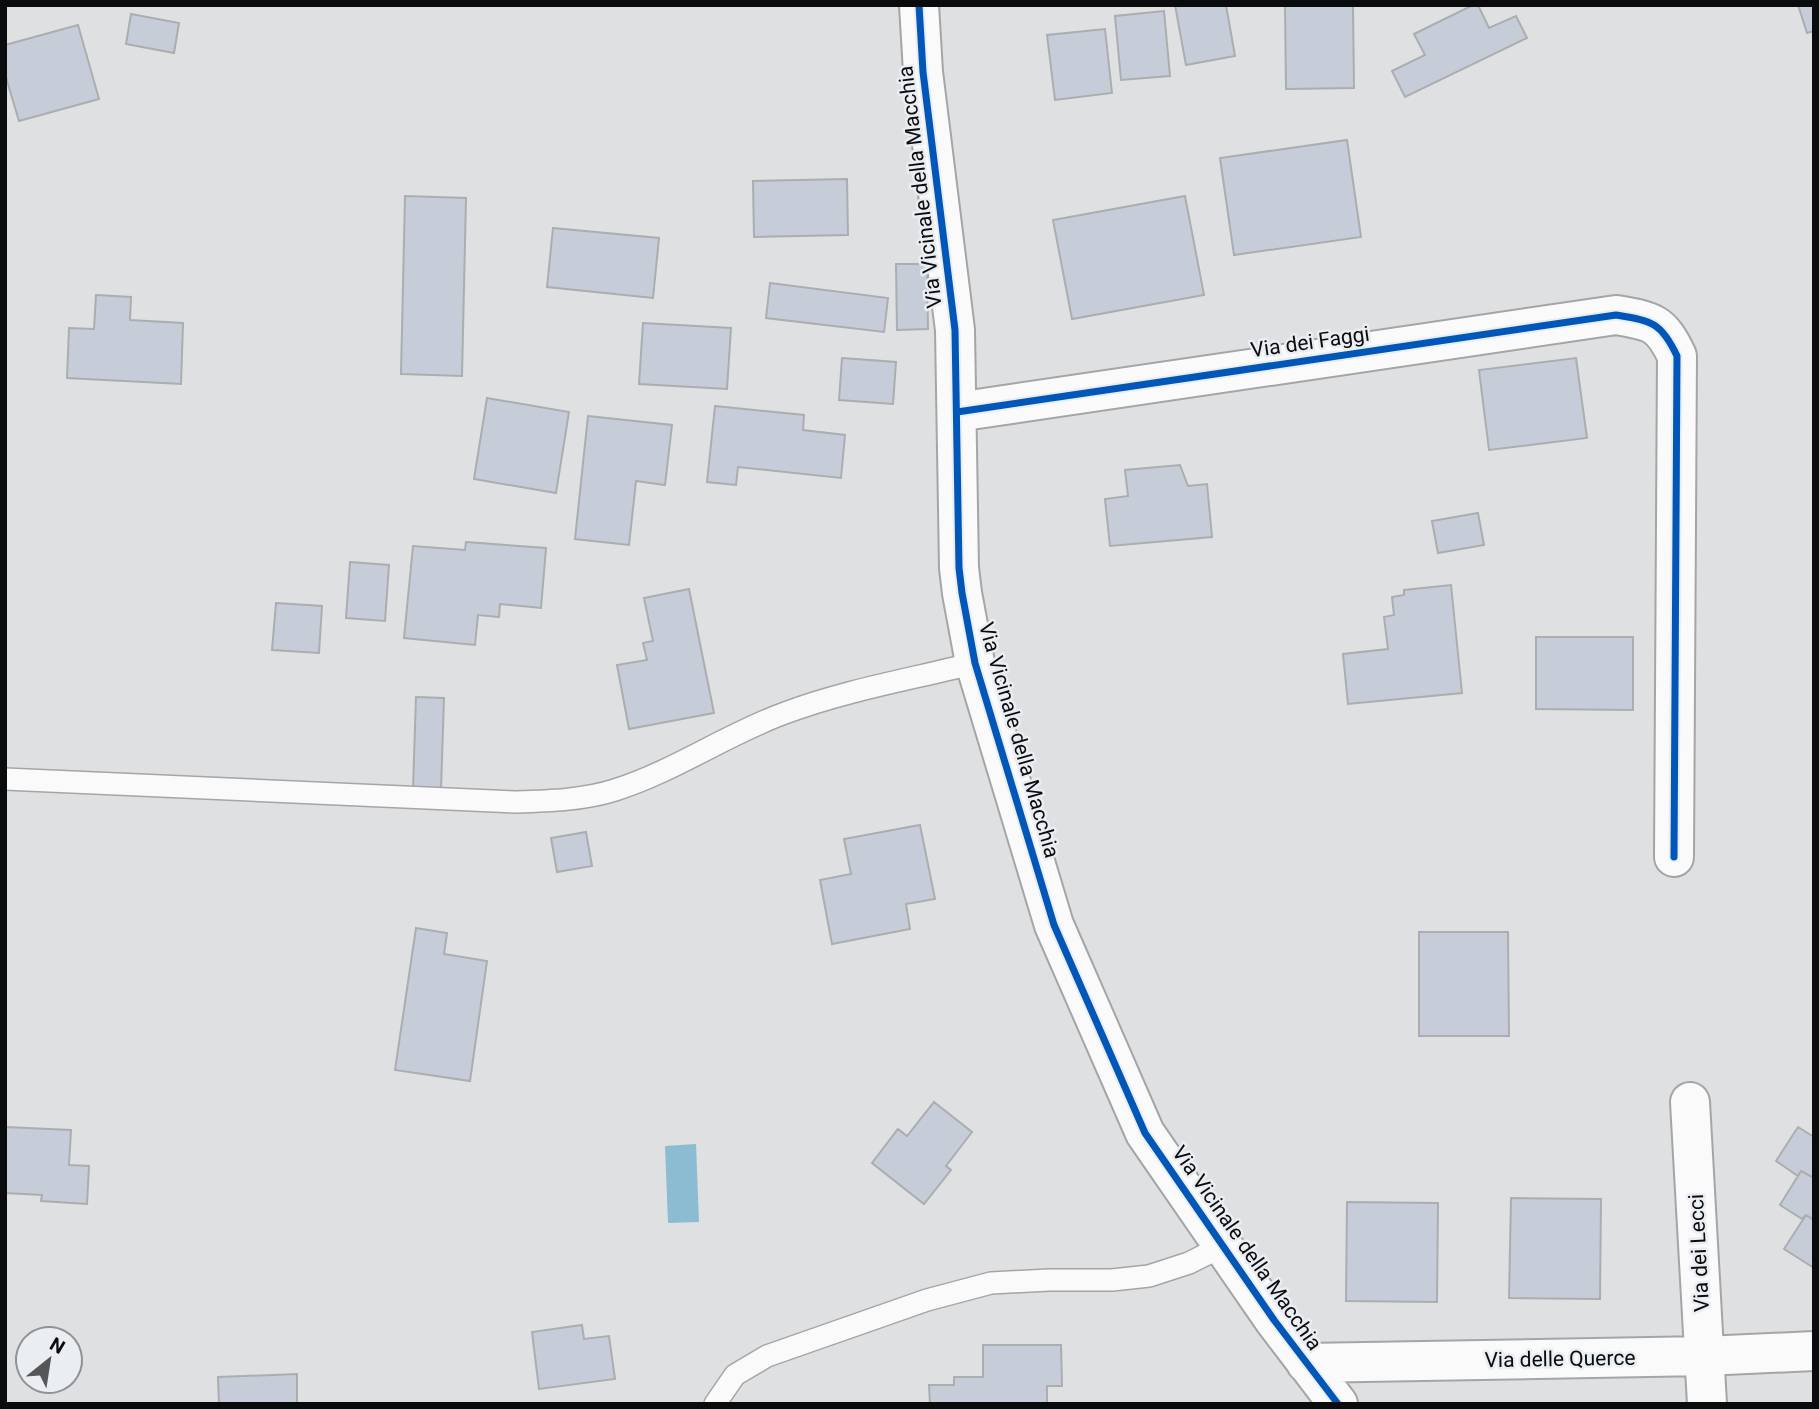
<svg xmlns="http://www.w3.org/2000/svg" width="1819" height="1409" viewBox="0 0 1819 1409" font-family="Roboto,sans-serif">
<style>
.water{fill:#8bbcd1}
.building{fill:#c6cdd9;stroke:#abadaf;stroke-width:2}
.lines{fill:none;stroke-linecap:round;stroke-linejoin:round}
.service-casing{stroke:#a4a5a7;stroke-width:24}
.minor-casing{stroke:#a4a5a7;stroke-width:42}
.service{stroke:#fafafb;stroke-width:21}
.minor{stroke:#fafafb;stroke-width:38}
.cycleway-casing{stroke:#eaedf1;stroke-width:11}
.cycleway{stroke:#0057b8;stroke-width:7}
.labels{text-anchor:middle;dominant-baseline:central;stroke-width:5;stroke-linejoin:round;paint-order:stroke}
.street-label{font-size:21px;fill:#0a0b0d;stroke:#eaedf1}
</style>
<rect width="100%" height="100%" fill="#dee0e2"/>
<!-- water -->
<path class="water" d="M 696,1144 L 699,1222 L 668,1223 L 665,1146 Z"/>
<!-- building -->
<path class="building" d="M 1175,5 L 1226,5 L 1235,56 L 1186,65 Z
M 1285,5 L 1353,5 L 1354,88 L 1286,89 Z
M 1473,5 L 1478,5 L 1489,28 L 1516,16 L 1527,38 L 1405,97 L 1392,71 L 1425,55 L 1414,34 Z
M 1798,5 L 1814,5 L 1814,31 L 1807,33 Z
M 1164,11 L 1170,76 L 1121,80 L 1115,16 Z
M 131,14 L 179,23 L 174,53 L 126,44 Z
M 78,25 L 99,99 L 19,121 L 5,74 L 5,45 Z
M 1105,29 L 1112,93 L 1055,100 L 1047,35 Z
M 1347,140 L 1361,237 L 1234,255 L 1220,158 Z
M 847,179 L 848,235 L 754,237 L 753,181 Z
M 405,196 L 466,198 L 462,376 L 401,374 Z
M 1185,196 L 1204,295 L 1072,319 L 1053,220 Z
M 553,228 L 659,238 L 653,298 L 547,287 Z
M 896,264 L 927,264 L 928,329 L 897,330 Z
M 770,283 L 888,298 L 884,332 L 766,318 Z
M 96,295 L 131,297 L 130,320 L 183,323 L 181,384 L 67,378 L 69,328 L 94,329 Z
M 643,323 L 731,328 L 727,389 L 639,384 Z
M 842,358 L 896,362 L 893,404 L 839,400 Z
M 1576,358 L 1587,438 L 1489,450 L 1479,370 Z
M 487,398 L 569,412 L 556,493 L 474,479 Z
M 715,406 L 804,415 L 803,430 L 845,435 L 841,478 L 738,467 L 736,485 L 707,482 Z
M 588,416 L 672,425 L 665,485 L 636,481 L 629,545 L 575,539 Z
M 1180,465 L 1188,486 L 1207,484 L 1212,537 L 1110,546 L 1105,499 L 1128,496 L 1125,470 Z
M 1478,513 L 1484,545 L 1438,553 L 1432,521 Z
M 466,542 L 546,548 L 541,608 L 500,604 L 499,617 L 478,615 L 475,645 L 404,638 L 413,546 L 465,550 Z
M 350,562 L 389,565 L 385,621 L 346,618 Z
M 1451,585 L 1462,693 L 1348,704 L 1343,654 L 1388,649 L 1384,617 L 1394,615 L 1392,597 L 1404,595 L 1404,590 Z
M 689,589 L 714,713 L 629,729 L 617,665 L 647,660 L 643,643 L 653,641 L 644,598 Z
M 276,603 L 322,606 L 319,653 L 272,650 Z
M 1536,637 L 1633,637 L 1633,710 L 1536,709 Z
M 416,697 L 444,698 L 441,789 L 413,788 Z
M 920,825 L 935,899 L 906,904 L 910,929 L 832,944 L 820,880 L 851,874 L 844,839 Z
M 586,832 L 592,866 L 557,872 L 551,838 Z
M 416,928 L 447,933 L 444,954 L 487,961 L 470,1081 L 395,1070 Z
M 1419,932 L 1508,932 L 1509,1036 L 1419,1036 Z
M 934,1102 L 972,1132 L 946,1166 L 951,1170 L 924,1204 L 872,1163 L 898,1129 L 907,1136 Z
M 5,1127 L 71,1130 L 69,1165 L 89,1166 L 87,1204 L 41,1201 L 42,1195 L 5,1193 Z
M 1798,1127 L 1814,1137 L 1814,1178 L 1801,1171 L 1798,1176 L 1776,1161 Z
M 1801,1171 L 1814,1178 L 1814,1220 L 1806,1215 L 1802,1219 L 1780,1205 Z
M 1511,1198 L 1601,1199 L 1600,1299 L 1509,1298 Z
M 1347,1202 L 1438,1203 L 1437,1302 L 1346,1301 Z
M 1806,1215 L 1814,1220 L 1814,1268 L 1784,1249 Z
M 582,1325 L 584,1339 L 609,1336 L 615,1379 L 539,1389 L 532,1332 Z
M 983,1345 L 1061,1345 L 1062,1386 L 1047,1386 L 1047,1404 L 930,1404 L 929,1385 L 954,1385 L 954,1377 L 983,1377 Z
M 297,1374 L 297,1404 L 219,1404 L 218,1377 Z"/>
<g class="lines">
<defs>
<path id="service" d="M 5,779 L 515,802 C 548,801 584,800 615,790 C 675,771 727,734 785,713 C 846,690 912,679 975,663
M 715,1404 L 735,1375 L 767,1356 L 927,1300 L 991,1283 L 1049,1280 L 1112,1280 L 1149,1276 L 1189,1263 L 1223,1246"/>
<path id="minor" d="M 919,5 L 923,72 L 955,330 L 959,568 L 962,593 L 975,663 L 1054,925 L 1145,1133 L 1274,1320 L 1338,1404
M 957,412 L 1616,315 C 1652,321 1661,322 1677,356 L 1674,857
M 1690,1102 L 1707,1404
M 1306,1363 L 1705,1356 L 1814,1351"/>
</defs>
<!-- service casing -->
<use href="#service" class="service-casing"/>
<!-- minor casing -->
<use href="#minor" class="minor-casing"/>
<!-- service -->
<use href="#service" class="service"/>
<!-- minor -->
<use href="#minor" class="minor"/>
<defs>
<path id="cycleway" d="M 919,5 L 923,72 L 955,330 L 959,568 L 962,593 L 975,663 L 1054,925 L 1145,1133 L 1274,1320 L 1338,1404
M 957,412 L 1616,315 C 1652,321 1661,322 1677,356 L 1674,857"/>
</defs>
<!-- cycleway casing -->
<use href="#cycleway" class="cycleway-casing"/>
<!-- cycleway -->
<use href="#cycleway" class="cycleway"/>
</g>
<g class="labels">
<!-- street labels -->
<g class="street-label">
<text transform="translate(920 187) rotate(-97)">Via Vicinale della Macchia</text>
<text transform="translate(1310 342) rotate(-8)">Via dei Faggi</text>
<text transform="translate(1019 740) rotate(74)">Via Vicinale della Macchia</text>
<text transform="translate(1247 1248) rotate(55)">Via Vicinale della Macchia</text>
<text transform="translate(1699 1253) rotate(-93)">Via dei Lecci</text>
<text transform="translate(1560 1359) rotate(-1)">Via delle Querce</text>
</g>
</g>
<!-- border -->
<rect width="1819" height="1409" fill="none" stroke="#0a0b0d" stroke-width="14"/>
<!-- north arrow -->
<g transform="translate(49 1360) rotate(30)"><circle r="33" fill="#eaedf1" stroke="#909396" stroke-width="2"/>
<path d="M0-5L12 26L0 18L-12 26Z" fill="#545658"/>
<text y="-10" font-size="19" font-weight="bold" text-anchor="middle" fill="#0a0b0d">N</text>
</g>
</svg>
